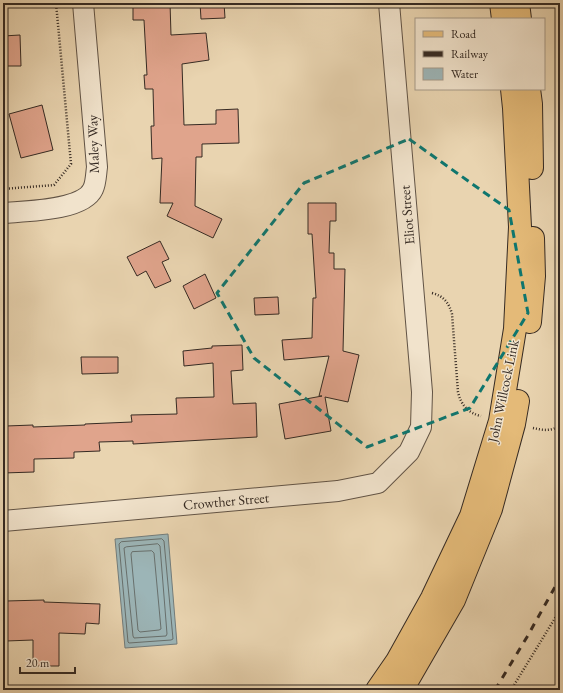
<svg xmlns="http://www.w3.org/2000/svg" width="563" height="693" viewBox="0 0 563 693" font-family="'EB Garamond',serif">
<style>
.water{fill:#9cb5b7;stroke:#737d7c}
.lines{fill:none;stroke-linecap:round;stroke-linejoin:round}
.shore{stroke:#68706d;stroke-width:1}
.building{fill:#e0a48c;stroke:#352a23}
.minor-casing{stroke:#625446;stroke-width:22}
.major-casing{stroke:#352a23;stroke-width:24}
.path{stroke:#352a23;stroke-width:2.5;stroke-dasharray:1 2;stroke-linecap:butt}
.minor{stroke:#f1e3cc;stroke-width:20}
.major{stroke:#e4ba78;stroke-width:22}
.rail{stroke:#352a23;stroke-width:3;stroke-dasharray:7 7;stroke-linecap:butt}
.marked{fill:none;stroke:#0f766e;stroke-width:3;stroke-dasharray:8 5;stroke-linejoin:round}
.labels{text-anchor:middle;dominant-baseline:central;stroke-width:3;stroke-linejoin:round;paint-order:stroke}
.street-label{font-size:14px;fill:#352a23;stroke:#f1e3cc}
</style>
<rect width="100%" height="100%" fill="#e9d4b0"/>
<filter id="stains"><feTurbulence type="fractalNoise" baseFrequency=".005" numOctaves="4"/><feColorMatrix values="0 0 0 0 .2 0 0 0 0 .09 0 0 0 0 .02 0 0 0 .5 -.17"/></filter>
<radialGradient id="worn" r=".72"><stop offset=".6" stop-color="#630" stop-opacity="0"/><stop offset="1" stop-color="#630" stop-opacity=".3"/></radialGradient>
<!-- water -->
<path class="water" d="M 168,534 L 177,644 L 125,648 L 115,539 Z"/>
<g class="lines">
<!-- shore -->
<path class="shore" d="M 162,539 L 164,541 L 173,639 L 171,640 L 129,643 L 128,642 L 119,544 L 121,542 Z
M 158,544 L 160,546 L 167,634 L 166,636 L 134,638 L 133,636 L 124,548 L 126,547 Z
M 152,551 L 154,553 L 161,629 L 159,630 L 140,632 L 138,630 L 131,554 L 132,552 Z"/>
</g>
<!-- building -->
<path class="building" d="M 133,3 L 170,3 L 171,35 L 206,33 L 209,60 L 182,64 L 184,125 L 216,124 L 216,110 L 238,109 L 239,143 L 202,144 L 202,157 L 196,157 L 195,206 L 222,219 L 213,238 L 167,216 L 173,203 L 160,203 L 162,158 L 152,159 L 151,126 L 154,126 L 153,89 L 145,89 L 144,75 L 147,75 L 144,20 L 133,20 Z
M 200,3 L 224,3 L 225,18 L 201,19 Z
M 20,35 L 21,66 L 3,66 L 3,36 Z
M 42,105 L 53,150 L 21,158 L 9,114 Z
M 308,203 L 336,203 L 336,221 L 330,221 L 329,253 L 334,253 L 334,269 L 345,269 L 343,351 L 359,355 L 348,402 L 325,397 L 331,431 L 285,439 L 279,404 L 322,396 L 319,396 L 329,356 L 284,360 L 282,340 L 312,338 L 313,298 L 316,298 L 312,234 L 308,234 Z
M 160,241 L 169,259 L 162,262 L 171,281 L 155,288 L 146,271 L 137,276 L 127,257 Z
M 205,274 L 216,298 L 194,309 L 183,286 Z
M 278,297 L 279,314 L 255,315 L 254,298 Z
M 242,345 L 243,370 L 231,371 L 233,404 L 256,403 L 257,437 L 133,444 L 133,441 L 99,442 L 100,451 L 74,452 L 74,458 L 34,459 L 34,472 L 3,473 L 3,451 L 7,451 L 6,426 L 33,425 L 33,427 L 85,425 L 85,424 L 132,422 L 131,415 L 177,414 L 176,398 L 214,397 L 213,363 L 184,366 L 183,351 L 212,348 L 212,346 Z
M 81,357 L 118,357 L 118,373 L 82,374 Z
M 44,600 L 44,602 L 100,604 L 99,624 L 86,623 L 85,634 L 59,633 L 59,666 L 33,666 L 33,640 L 6,641 L 6,601 Z"/>
<g class="lines">
<defs>
<path id="minor" d="M 3,213 C 25,211 83,211 93,189 C 96,183 96,174 97,167 L 83,3
M 3,521 L 338,491 L 378,483 L 409,452 L 421,427 L 422,392 L 389,3"/>
<path id="major" d="M 501,3 L 503,19
M 518,3 L 520,19
M 529,89 L 531,104 L 532,168
M 530,322 L 534,276 L 533,238
M 377,690 L 397,661 L 432,598 L 471,516 L 500,421 L 515,329 L 520,227 L 514,108 L 512,89
M 402,690 L 454,600 L 491,509 L 514,424 L 518,401"/>
</defs>
<!-- minor casing -->
<use href="#minor" class="minor-casing"/>
<!-- major casing -->
<use href="#major" class="major-casing"/>
<!-- path -->
<path class="path" d="M 3,189 L 54,185 L 71,164 L 56,3
M 432,293 C 444,296 449,303 452,314 L 458,392 C 461,405 468,413 481,416
M 533,428 C 542,430 552,432 560,425
M 511,690 L 560,610"/>
<!-- minor -->
<use href="#minor" class="minor"/>
<!-- major -->
<use href="#major" class="major"/>
<!-- rail -->
<path class="rail" d="M 495,690 L 527,637 L 560,578"/>
</g>
<!-- marked area -->
<path class="marked" d="M 409,139 L 509,210 L 528,313 L 470,408 L 367,447 L 254,358 L 217,293 L 304,183 Z"/>
<g class="labels">
<!-- street labels -->
<g class="street-label">
<text transform="translate(93 144) rotate(-92)">Maley Way</text>
<text transform="translate(407 215) rotate(-95)">Eliot Street</text>
<text transform="translate(503 391) rotate(-78)">John Willcock Link</text>
<text transform="translate(226 501) rotate(-5)">Crowther Street</text>
</g>
</g>
<!-- margin -->
<rect width="563" height="693" fill="none" stroke="#e9d4b0" stroke-width="16"/>
<rect x="4" y="4" width="555" height="685" fill="none" stroke="#352a23" stroke-width="2"/>
<rect x="8" y="8" width="547" height="677" fill="none" stroke="#352a23"/>
<!-- legend -->
<rect x="415" y="18" width="130" height="72" fill="#f1e3cc" stroke="#a69988"/>
<rect x="423" y="31" width="20" height="6" fill="#e4ba78" stroke="#a69988"/>
<text x="451" y="38" font-size="12" fill="#352a23">Road</text>
<rect x="423" y="51" width="20" height="6" fill="#352a23" stroke="#a69988"/>
<text x="451" y="58" font-size="12" fill="#352a23">Railway</text>
<rect x="423" y="68" width="20" height="12" fill="#9cb5b7" stroke="#a69988"/>
<text x="451" y="78" font-size="12" fill="#352a23">Water</text>
<!-- scale -->
<path d="M20 667v6h55v-6" fill="none" stroke="#352a23" stroke-width="2"/>
<text x="26" y="667" font-size="12" fill="#352a23" stroke="#f1e3cc" stroke-width="3" paint-order="stroke">20 m</text>
<rect width="100%" height="100%" filter="url(#stains)"/>
<rect width="100%" height="100%" fill="url(#worn)"/>
</svg>
